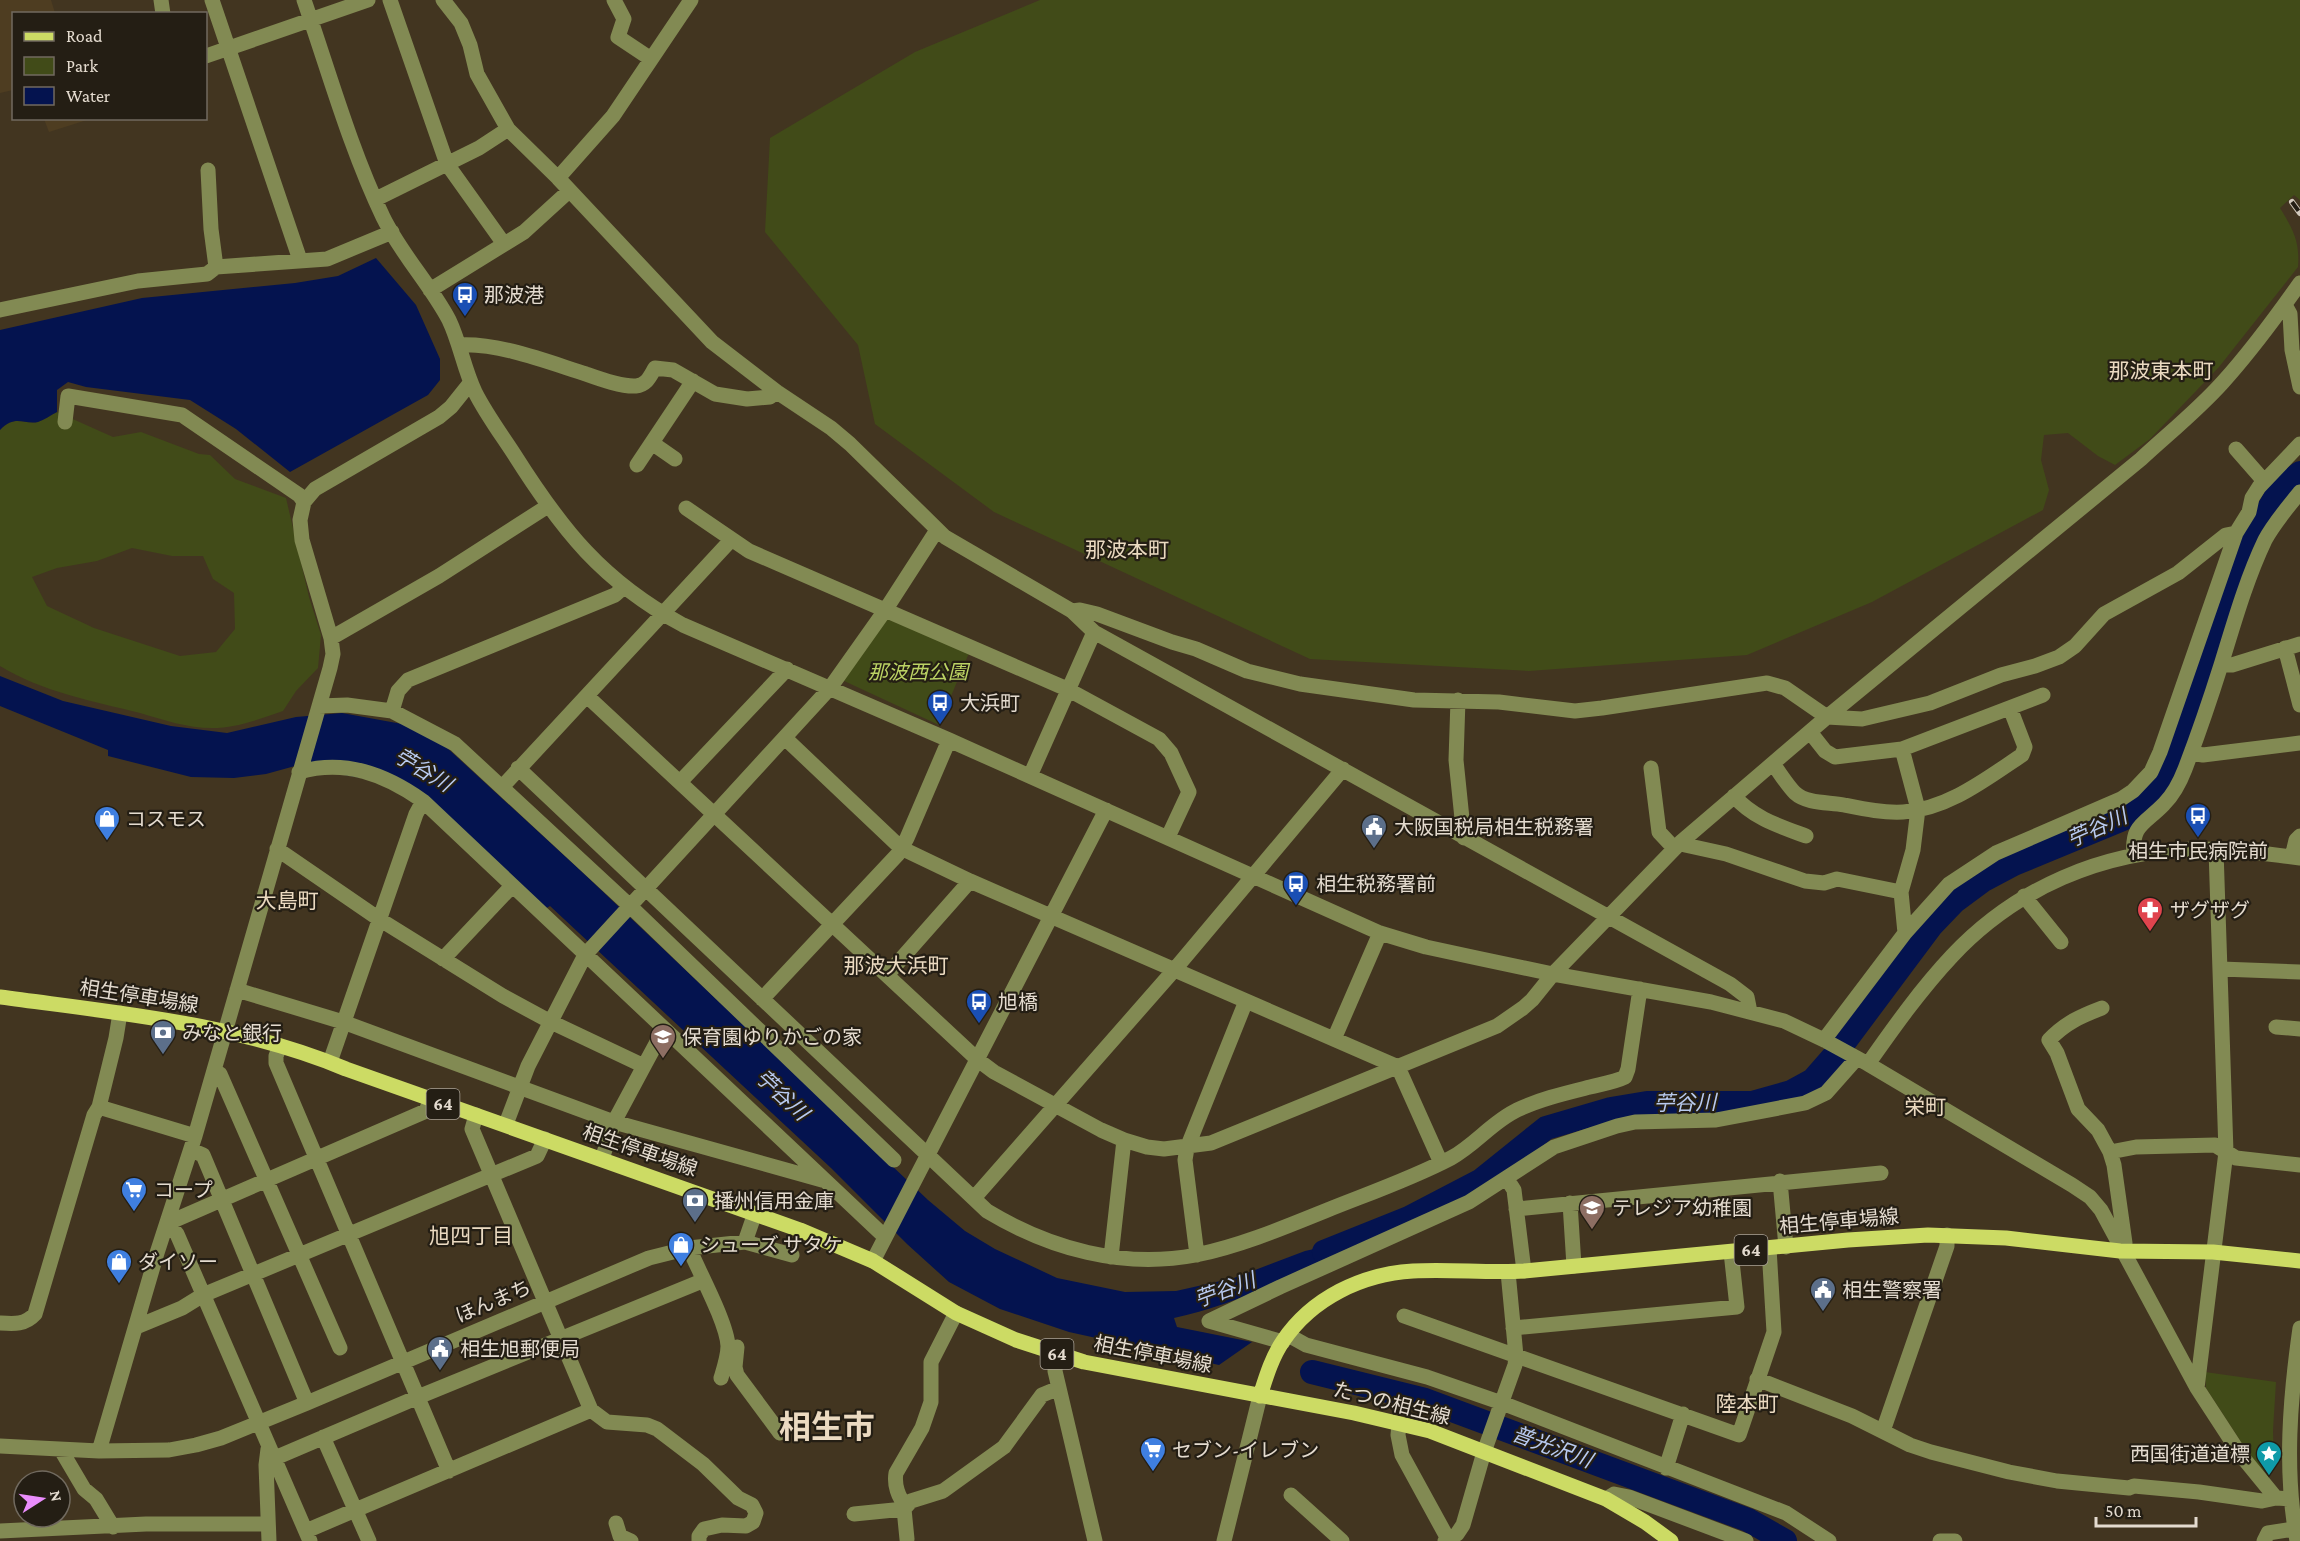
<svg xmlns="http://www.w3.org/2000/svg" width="2300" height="1541" viewBox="0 0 2300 1541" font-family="'Crimson Pro','Noto Sans JP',serif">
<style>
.built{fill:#4e3d21}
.green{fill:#414b18;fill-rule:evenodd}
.water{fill:#04134f}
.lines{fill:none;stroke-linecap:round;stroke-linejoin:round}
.river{stroke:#04134f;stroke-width:24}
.minor{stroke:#828a53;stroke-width:15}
.major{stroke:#ccdb64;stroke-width:15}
.rail-casing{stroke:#d2c9bc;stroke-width:6}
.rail{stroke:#241e14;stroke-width:4;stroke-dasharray:11;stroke-linecap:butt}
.labels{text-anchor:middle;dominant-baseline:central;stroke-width:4.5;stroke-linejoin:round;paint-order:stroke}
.shield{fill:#241e14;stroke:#aaa297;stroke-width:1.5}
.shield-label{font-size:18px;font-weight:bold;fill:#e4dbcf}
.poi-label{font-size:20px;fill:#e4dbcf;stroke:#241e14;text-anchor:start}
.park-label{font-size:20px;font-style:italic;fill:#bcd364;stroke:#241e14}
.street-label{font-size:20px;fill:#e4dbcf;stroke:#241e14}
.neighbourhood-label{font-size:21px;fill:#ebdac1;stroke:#241e14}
.water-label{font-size:21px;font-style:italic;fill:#b8caf0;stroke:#241e14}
.town-label{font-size:32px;font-weight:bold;fill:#ebdac1;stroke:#241e14}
</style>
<rect width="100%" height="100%" fill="#423520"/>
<!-- built -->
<path class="built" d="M 0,0 L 51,0 L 55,13 L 14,14 L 13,90 L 0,93 Z
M 87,119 L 87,120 L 49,132 L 44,119 Z"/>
<!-- green -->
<path class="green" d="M 1040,0 L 2300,0 L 2300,200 L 2294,195 L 2280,208 C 2293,229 2300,241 2298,267 L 2219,367 L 2150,439 L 2115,465 L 2098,456 L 2068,433 L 2044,435 L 2041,460 L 2049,490 L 2043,510 L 1872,602 L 1747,655 L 1529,671 L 1310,659 L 994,512 L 875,424 L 858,345 L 765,232 L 770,138 L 915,52 Z
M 57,412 L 113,437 L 141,432 L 199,454 L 210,455 L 235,479 L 286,498 L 309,597 L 321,635 L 318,668 L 296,691 L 283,711 C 260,719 237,728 212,728 C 187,728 164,720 140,713 C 92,701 43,692 0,666 L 0,430 C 15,414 24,425 38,422 C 44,420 51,415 57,412 ZM 132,548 L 172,556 L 203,556 L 213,579 L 234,593 L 235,629 L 216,652 L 180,656 L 94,628 L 47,606 L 32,577 L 57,568 L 97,561 Z
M 885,618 L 969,653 L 939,725 L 842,680 Z
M 2205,1372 L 2276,1382 L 2273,1430 L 2274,1469 L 2260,1471 L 2206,1388 Z"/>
<!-- water -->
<path class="water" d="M 376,258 L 416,305 L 440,359 L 440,380 L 428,395 L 290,472 L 236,429 L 190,400 L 86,387 L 68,382 L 57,390 L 57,412 C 51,415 44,420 38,422 C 24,425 15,414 0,430 L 0,330 L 142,298 L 295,283 L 338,276 Z
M 0,676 L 63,701 L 171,726 L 227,733 L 296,717 L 342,713 L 402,724 L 445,746 L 579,869 L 928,1200 L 965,1231 L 995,1249 L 1057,1278 L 1125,1292 L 1176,1291 L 1234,1278 L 1305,1251 L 1386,1233 C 1317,1263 1248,1302 1174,1318 L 1177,1327 L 1252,1342 L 1219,1365 L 1069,1332 L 1000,1309 L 949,1282 L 907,1244 L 831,1168 L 550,906 L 545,909 L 416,788 L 295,766 L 266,774 L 234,778 L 191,777 L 108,756 L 108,750 L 0,706 Z"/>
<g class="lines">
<!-- river -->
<path class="river" d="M 1324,1252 L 1409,1218 L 1480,1181 L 1546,1128 L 1611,1109 L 1647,1103 L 1752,1103 L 1791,1092 L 1813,1080 L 1834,1056 L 1931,926 L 1955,901 L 1982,881 L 2014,864 L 2123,819 L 2147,803 L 2162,785 L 2196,693 L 2243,554 L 2280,489 L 2300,473
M 1312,1372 L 1425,1400 L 1748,1520 L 1785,1541"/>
<!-- minor -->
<path class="minor" d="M 161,0 L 163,14
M 212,0 L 300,260
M 304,0 C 329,72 350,148 383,217 C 401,254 430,284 449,320 C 460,343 464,369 475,392 C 486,414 501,434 514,454 C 562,530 602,581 683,625 L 949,740 L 1380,933 L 1426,947 L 1477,958 L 1553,974 L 1711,1002 L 1784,1021 L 1824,1040 L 1868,1064 L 2072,1185 L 2090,1197 L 2101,1210 L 2197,1388 L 2240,1454 L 2276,1498 L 2291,1499
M 390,0 L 447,164 L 504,244
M 443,0 L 461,23 L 470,45 L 477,74 L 508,129 L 558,178 L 712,342 L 777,392 L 831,428 L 850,444 L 945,537 L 1072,611 L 1094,632 L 1730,984 L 1747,997 L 1750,1012
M 614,0 L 624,19 L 618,37 L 651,59
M 206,56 L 368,0
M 208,170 L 211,229 L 216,267 L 327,259 L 392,232
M 558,178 L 613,116 L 691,0
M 376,199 L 479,148 L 508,129
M 430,290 L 524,232 L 569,191
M 2285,305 L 2290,314 L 2292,350 L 2300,387
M 0,310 L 138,281 L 207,274 L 216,267
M 460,345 C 500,343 548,362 586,374 C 600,379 622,387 636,386 C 647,385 650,376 655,368 L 673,370 L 715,394 L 747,399 L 770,397 L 777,392
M 65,422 L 68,396 L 182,415 L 299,495 L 304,502
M 652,443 L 675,459
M 2236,449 L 2264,481
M 637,465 L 693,381
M 686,508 L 749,551 L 1067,689 L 1159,739 L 1171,753 L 1189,792 L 1168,837
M 1072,611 L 1080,610 L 1097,614 L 1172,642 L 1196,649 L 1247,671 L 1300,684 L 1414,700 L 1499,702 L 1575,711 L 1602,708 L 1767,683 L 1785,688 L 1827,717 L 1862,719 L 1930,703 L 2001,675 L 2035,666 L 2059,657 L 2075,646 L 2104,614 L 2178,573 L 2226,535 L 2236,533 L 2249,512 L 2252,498 L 2259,487 L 2300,444
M 331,638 L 439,576 L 548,506
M 2285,648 L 2300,705
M 2221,665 L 2232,665 L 2300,644
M 588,697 L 978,1060 L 994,1072 L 1101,1130 L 1124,1140 L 1147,1147 L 1164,1149 L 1211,1143 L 1497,1026 L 1523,1008 L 1532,1000 L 1553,974 L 1681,842 L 1827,717 L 2141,459 C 2168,434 2198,410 2223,382 C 2251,351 2276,317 2300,283
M 1458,700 L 1456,760 L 1464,838
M 319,706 L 347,705 L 392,711 L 455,744 L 630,906 L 894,1160
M 392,711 L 398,691 L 408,680 L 615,595 L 624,587
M 1810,732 L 1825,751 L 1835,757 L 1902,749 L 2043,695
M 786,739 L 901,848 L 970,881 L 1398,1067 L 1441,1163
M 1902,749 L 1918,809 L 1913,850 L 1901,892 L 1905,933
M 2191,753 L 2203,755 L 2300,743
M 1773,764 C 1780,773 1787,785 1795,793 C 1807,804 1829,802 1844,805 C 1864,809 1883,813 1903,812 C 1948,809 1986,779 2022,755 L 2025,747 L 2010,708
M 518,768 L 987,1211 C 1050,1249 1123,1269 1196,1255 C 1240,1246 1283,1228 1325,1211 C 1367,1194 1411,1179 1451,1158 C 1475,1145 1492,1122 1517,1110 C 1540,1099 1566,1093 1590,1087 C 1602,1084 1615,1082 1625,1077 L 1628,1069 L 1640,989
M 1651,768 L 1659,832 L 1674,848
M 299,772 C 345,759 385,774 423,801 L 884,1236
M 1030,776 L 1094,632
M 680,782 L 787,669
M 503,786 L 731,540
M 1734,796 C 1753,818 1779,826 1806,836
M 1681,842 L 1685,845 L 1726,854 L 1805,881 L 1824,883 L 1837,879 L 1901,892
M 277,849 L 379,919 L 503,996 L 551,1022 L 644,1066 L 614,1122 L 602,1159
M 2134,855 C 2131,824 2145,824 2164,804 C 2173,795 2180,782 2185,769 C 2198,735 2210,700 2221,665 C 2234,623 2246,580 2265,540 C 2274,523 2288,507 2300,492
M 2292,857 L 2296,840 L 2300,836
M 2024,896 L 2061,942
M 443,959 L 512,886
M 2221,969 L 2300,972
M 887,975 L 970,881
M 237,990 L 343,1022 L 614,1122 L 822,1180
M 762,999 L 898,854 L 907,838 L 949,740
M 2102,1008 C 2081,1016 2065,1023 2049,1040 L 2057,1053 L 2078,1109 L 2098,1130 L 2110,1152
M 2276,1027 L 2300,1029
M 1334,1039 L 1380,933
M 1824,1040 L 1905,933 L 1949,884 L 1996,853 L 2121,799 L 2133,791 L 2151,772 L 2160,752 L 2236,533
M 280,1046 L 276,1056 L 276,1063 L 449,1471
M 330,1062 L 416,814 L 423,801
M 1868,1064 C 1894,1027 1921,989 1952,956 C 2016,888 2102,851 2195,849 C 2230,848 2266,854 2300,858
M 644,1066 L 664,1029
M 214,1071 L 220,1074 L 340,1348
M 99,1107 L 195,1136
M 476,1115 L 472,1129 L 591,1410 L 607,1422 L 647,1425 L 657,1429 L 703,1464 L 738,1498 L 752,1505 L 756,1513 L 753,1522 L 746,1526 L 722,1525 L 704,1529 L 699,1536 L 699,1541
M 506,1124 L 528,1066 L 585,955 L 830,688 L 886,609 L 937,530
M 191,1150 L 203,1155 L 307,1403
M 1507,1179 L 1514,1190 L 1524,1271
M 1780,1181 L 1786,1247
M 974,1198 L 1175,969 L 1343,769
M 1570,1203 L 1574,1266
M 1516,1209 L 1881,1173
M 168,1223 L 177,1234 L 310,1541
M 168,1223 L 426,1111 L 431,1099
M 745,1242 L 755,1213
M 2125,1243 L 2114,1165 L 2110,1152 L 2136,1147 L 2215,1145 L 2236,1158 L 2300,1165
M 689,1248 C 699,1272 727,1323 728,1346 C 728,1356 724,1368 721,1378
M 1197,1255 L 1185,1160 L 1187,1148 L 1246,1001
M 1111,1257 L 1124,1140
M 873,1261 L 1106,810
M 1404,1316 L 1739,1435 L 1774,1332 L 1769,1248
M 0,1323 C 14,1324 25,1325 35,1314 L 94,1115 L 99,1107 L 116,1038 L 120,1013
M 136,1327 L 182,1308 L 203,1295 L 537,1156 L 545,1139
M 1513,1328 L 1737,1307 L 1731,1252
M 1288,1335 L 1306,1345 L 1427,1377 L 1502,1403 L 1786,1513 L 1829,1541
M 1283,1342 L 1209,1321 L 1280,1287 L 1469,1202 L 1554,1147 L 1617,1126 L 1635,1122 L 1716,1120 L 1805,1103 L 1826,1093 L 1857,1058
M 737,1347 L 735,1367 L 737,1375 L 780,1433
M 1057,1354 L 1055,1371 L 1095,1541
M 1757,1379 L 1852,1416 L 1910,1445 L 1931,1452 L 2009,1472 L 2057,1481 L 2129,1488 L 2134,1486 L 2199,1492 L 2262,1501 L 2276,1498
M 2197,1388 L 2226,1152 L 2216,850
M 1399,1424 L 1398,1435 L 1402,1455 L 1448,1539
M 1883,1431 L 1947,1246 L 1947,1235
M 323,1437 L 369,1541
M 0,1446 L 99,1451 L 169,1450 L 196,1445 L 221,1438 L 307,1403 L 649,1258 L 689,1248 L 745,1242 L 792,1255
M 268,1449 L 266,1465 L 269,1541
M 61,1450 L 84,1489 L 96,1499 L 113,1527
M 99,1451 L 157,1253 L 195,1136 L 330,668 L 333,654 L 331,638 L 302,540 L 300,520 L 304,502 L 315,489 L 439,417 L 451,407 L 471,382
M 275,1458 L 418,1397 L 702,1281
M 1666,1468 L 1683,1414
M 1291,1495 L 1342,1541
M 1606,1499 L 1614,1494 L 1629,1497 L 1746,1541
M 906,1505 C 898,1498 894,1484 896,1473 L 922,1428 L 931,1402 L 931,1362 L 956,1313
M 904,1509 L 907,1539
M 854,1514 L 904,1509 L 911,1501 L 943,1491 L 1004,1447 L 1042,1395 L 1059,1388
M 616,1523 L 620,1536 L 631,1541
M 0,1531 L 146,1524 L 267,1524
M 306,1531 L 591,1410
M 1224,1541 L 1260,1396
M 1445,1541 L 1457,1534 L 1463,1525 L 1484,1452 L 1515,1365 L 1516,1356 L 1508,1272
M 1940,1541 L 1955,1541
M 2264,1541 L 2268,1533 L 2294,1529
M 2297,1541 C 2284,1470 2290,1398 2300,1328"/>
<!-- major -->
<path class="major" d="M 0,997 C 117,1013 236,1023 346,1069 L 800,1230 L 873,1261 L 956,1313 L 1016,1340 L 1084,1362 L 1354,1413 L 1430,1431 L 1606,1499 L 1645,1522 L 1671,1541
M 1260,1396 C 1266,1377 1272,1357 1283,1341 C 1312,1298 1362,1274 1413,1271 C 1450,1269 1487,1273 1524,1271 L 1848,1240 L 1928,1235 L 2006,1238 L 2120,1251 L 2213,1252 L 2300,1261"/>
<defs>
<path id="rail" d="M 2292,202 L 2300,213"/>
</defs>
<!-- rail casing -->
<use href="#rail" class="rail-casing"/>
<!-- rail -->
<use href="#rail" class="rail"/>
</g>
<!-- icons -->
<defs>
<symbol id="bus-pin" viewBox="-11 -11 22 30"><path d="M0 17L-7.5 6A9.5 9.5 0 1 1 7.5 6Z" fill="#1a4fb4" stroke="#241e14"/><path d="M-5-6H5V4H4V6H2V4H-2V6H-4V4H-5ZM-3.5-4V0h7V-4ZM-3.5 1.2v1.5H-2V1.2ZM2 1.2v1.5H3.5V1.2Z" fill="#fff"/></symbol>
<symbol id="shop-pin" viewBox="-11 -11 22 30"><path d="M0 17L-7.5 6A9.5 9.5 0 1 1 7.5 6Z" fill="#3f7fe0" stroke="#241e14"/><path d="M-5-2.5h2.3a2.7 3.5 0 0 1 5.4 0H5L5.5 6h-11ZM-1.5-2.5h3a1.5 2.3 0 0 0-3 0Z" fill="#fff"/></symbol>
<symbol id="civic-pin" viewBox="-11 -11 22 30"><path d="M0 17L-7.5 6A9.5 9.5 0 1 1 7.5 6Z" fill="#5c6f8a" stroke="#241e14"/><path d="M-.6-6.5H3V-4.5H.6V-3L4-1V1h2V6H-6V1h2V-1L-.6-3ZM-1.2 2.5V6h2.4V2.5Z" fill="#fff"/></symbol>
<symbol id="pharmacy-pin" viewBox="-11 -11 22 30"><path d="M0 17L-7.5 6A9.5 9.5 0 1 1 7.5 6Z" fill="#e0444e" stroke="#241e14"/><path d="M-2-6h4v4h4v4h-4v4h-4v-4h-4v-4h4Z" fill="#fff"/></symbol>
<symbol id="bank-pin" viewBox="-11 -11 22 30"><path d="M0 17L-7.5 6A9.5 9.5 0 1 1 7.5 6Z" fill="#5c6f8a" stroke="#241e14"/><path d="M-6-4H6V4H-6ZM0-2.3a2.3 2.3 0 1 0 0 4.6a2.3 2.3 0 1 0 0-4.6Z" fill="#fff"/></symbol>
<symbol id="school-pin" viewBox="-11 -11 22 30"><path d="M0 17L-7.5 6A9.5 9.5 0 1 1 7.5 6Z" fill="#8d6e63" stroke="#241e14"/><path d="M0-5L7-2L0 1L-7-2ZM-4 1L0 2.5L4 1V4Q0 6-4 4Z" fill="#fff"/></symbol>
<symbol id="supermarket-pin" viewBox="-11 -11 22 30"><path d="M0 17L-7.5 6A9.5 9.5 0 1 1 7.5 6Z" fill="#3f7fe0" stroke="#241e14"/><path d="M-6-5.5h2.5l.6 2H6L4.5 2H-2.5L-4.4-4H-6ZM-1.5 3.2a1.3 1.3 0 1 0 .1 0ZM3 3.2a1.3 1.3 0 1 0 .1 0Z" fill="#fff"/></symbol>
<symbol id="sight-pin" viewBox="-11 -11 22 30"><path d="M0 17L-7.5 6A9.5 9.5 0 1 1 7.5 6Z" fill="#0f9aa8" stroke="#241e14"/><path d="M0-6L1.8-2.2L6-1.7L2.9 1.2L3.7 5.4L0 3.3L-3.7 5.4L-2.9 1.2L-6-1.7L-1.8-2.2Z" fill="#fff"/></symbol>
</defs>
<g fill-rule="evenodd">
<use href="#bus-pin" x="450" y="280" width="30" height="40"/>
<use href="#bus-pin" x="925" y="688" width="30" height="40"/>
<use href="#bus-pin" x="2183" y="801" width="30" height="40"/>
<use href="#shop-pin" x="92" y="804" width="30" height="40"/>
<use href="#civic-pin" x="1359" y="812" width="30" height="40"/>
<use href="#bus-pin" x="1281" y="869" width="30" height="40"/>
<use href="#pharmacy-pin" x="2135" y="895" width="30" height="40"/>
<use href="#bus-pin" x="964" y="987" width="30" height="40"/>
<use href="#bank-pin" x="148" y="1018" width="30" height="40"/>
<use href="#school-pin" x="648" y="1022" width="30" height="40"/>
<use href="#supermarket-pin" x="119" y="1175" width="30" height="40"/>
<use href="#bank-pin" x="680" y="1186" width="30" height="40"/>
<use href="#school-pin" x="1577" y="1193" width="30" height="40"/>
<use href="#shop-pin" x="666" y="1230" width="30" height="40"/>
<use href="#shop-pin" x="104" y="1247" width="30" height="40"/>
<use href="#civic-pin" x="1808" y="1275" width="30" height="40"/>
<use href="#civic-pin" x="425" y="1334" width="30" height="40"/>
<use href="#supermarket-pin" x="1138" y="1435" width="30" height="40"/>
<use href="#sight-pin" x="2254" y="1439" width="30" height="40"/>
</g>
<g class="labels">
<!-- shield labels -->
<g class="shield">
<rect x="426.5" y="1089" width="33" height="30" rx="4.5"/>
<rect x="1734.5" y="1235" width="33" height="30" rx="4.5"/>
<rect x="1040.5" y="1339" width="33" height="30" rx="4.5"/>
</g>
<g class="shield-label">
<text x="443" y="1104">64</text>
<text x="1751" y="1250">64</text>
<text x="1057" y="1354">64</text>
</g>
<!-- poi labels -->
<g class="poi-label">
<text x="484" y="295">那波港</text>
<text x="960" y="703">大浜町</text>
<text x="126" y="819">コスモス</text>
<text x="1394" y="827">大阪国税局相生税務署</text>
<text x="2198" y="851" text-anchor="middle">相生市民病院前</text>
<text x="1316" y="884">相生税務署前</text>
<text x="2170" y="910">ザグザグ</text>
<text x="998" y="1002">旭橋</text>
<text x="182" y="1033">みなと銀行</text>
<text x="682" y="1037">保育園ゆりかごの家</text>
<text x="154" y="1190">コープ</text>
<text x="714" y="1201">播州信用金庫</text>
<text x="1612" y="1208">テレジア幼稚園</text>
<text x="700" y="1245">シューズ サタケ</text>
<text x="138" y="1262">ダイソー</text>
<text x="1842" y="1290">相生警察署</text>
<text x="460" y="1349">相生旭郵便局</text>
<text x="1172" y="1450">セブン-イレブン</text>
<text x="2250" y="1454" text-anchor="end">西国街道道標</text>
</g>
<!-- park labels -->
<g class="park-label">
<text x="918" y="672">那波西公園</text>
</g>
<!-- street labels -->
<g class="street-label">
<text transform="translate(139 996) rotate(9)">相生停車場線</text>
<text transform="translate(640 1150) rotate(19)">相生停車場線</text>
<text transform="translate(1839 1221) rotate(-5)">相生停車場線</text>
<text transform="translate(493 1301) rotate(-23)">ほんまち</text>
<text transform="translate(1153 1354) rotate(11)">相生停車場線</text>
<text transform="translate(1392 1403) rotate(14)">たつの相生線</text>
</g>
<!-- neighbourhood labels -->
<g class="neighbourhood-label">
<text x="2161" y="371">那波東本町</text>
<text x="1127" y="550">那波本町</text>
<text x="287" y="901">大島町</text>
<text x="896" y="966">那波大浜町</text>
<text x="1925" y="1107">栄町</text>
<text x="471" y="1236">旭四丁目</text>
<text x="1747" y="1404">陸本町</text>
</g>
<!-- water labels -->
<g class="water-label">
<text transform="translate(423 770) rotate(31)">苧谷川</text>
<text transform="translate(2097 828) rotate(-24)">苧谷川</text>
<text transform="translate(782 1095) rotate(43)">苧谷川</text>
<text transform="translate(1685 1103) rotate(-1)">苧谷川</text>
<text transform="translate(1225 1290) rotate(-20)">苧谷川</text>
<text transform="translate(1552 1447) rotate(20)">普光沢川</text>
</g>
<!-- town labels -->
<g class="town-label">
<text x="827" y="1427">相生市</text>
</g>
</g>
<!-- legend -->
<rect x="12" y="12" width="195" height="108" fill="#241e14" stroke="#716a5f" stroke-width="1.5"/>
<rect x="24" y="32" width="30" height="9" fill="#ccdb64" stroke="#716a5f" stroke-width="1.5"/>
<text x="66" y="42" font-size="18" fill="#e4dbcf">Road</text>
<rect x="24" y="57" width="30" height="18" fill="#414b18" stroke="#716a5f" stroke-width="1.5"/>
<text x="66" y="72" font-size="18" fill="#e4dbcf">Park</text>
<rect x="24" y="87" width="30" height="18" fill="#04134f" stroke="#716a5f" stroke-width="1.5"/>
<text x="66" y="102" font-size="18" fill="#e4dbcf">Water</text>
<!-- north arrow -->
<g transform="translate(42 1499) rotate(78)"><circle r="28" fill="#241e14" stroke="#716a5f" stroke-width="1.5"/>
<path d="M0-4.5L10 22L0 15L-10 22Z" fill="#ea8dfc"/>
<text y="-9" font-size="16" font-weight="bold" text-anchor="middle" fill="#e4dbcf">N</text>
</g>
<!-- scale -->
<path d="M2096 1517v9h100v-9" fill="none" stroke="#e4dbcf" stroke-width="3"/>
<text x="2105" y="1517" font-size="18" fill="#e4dbcf" stroke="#241e14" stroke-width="4.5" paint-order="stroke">50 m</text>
</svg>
